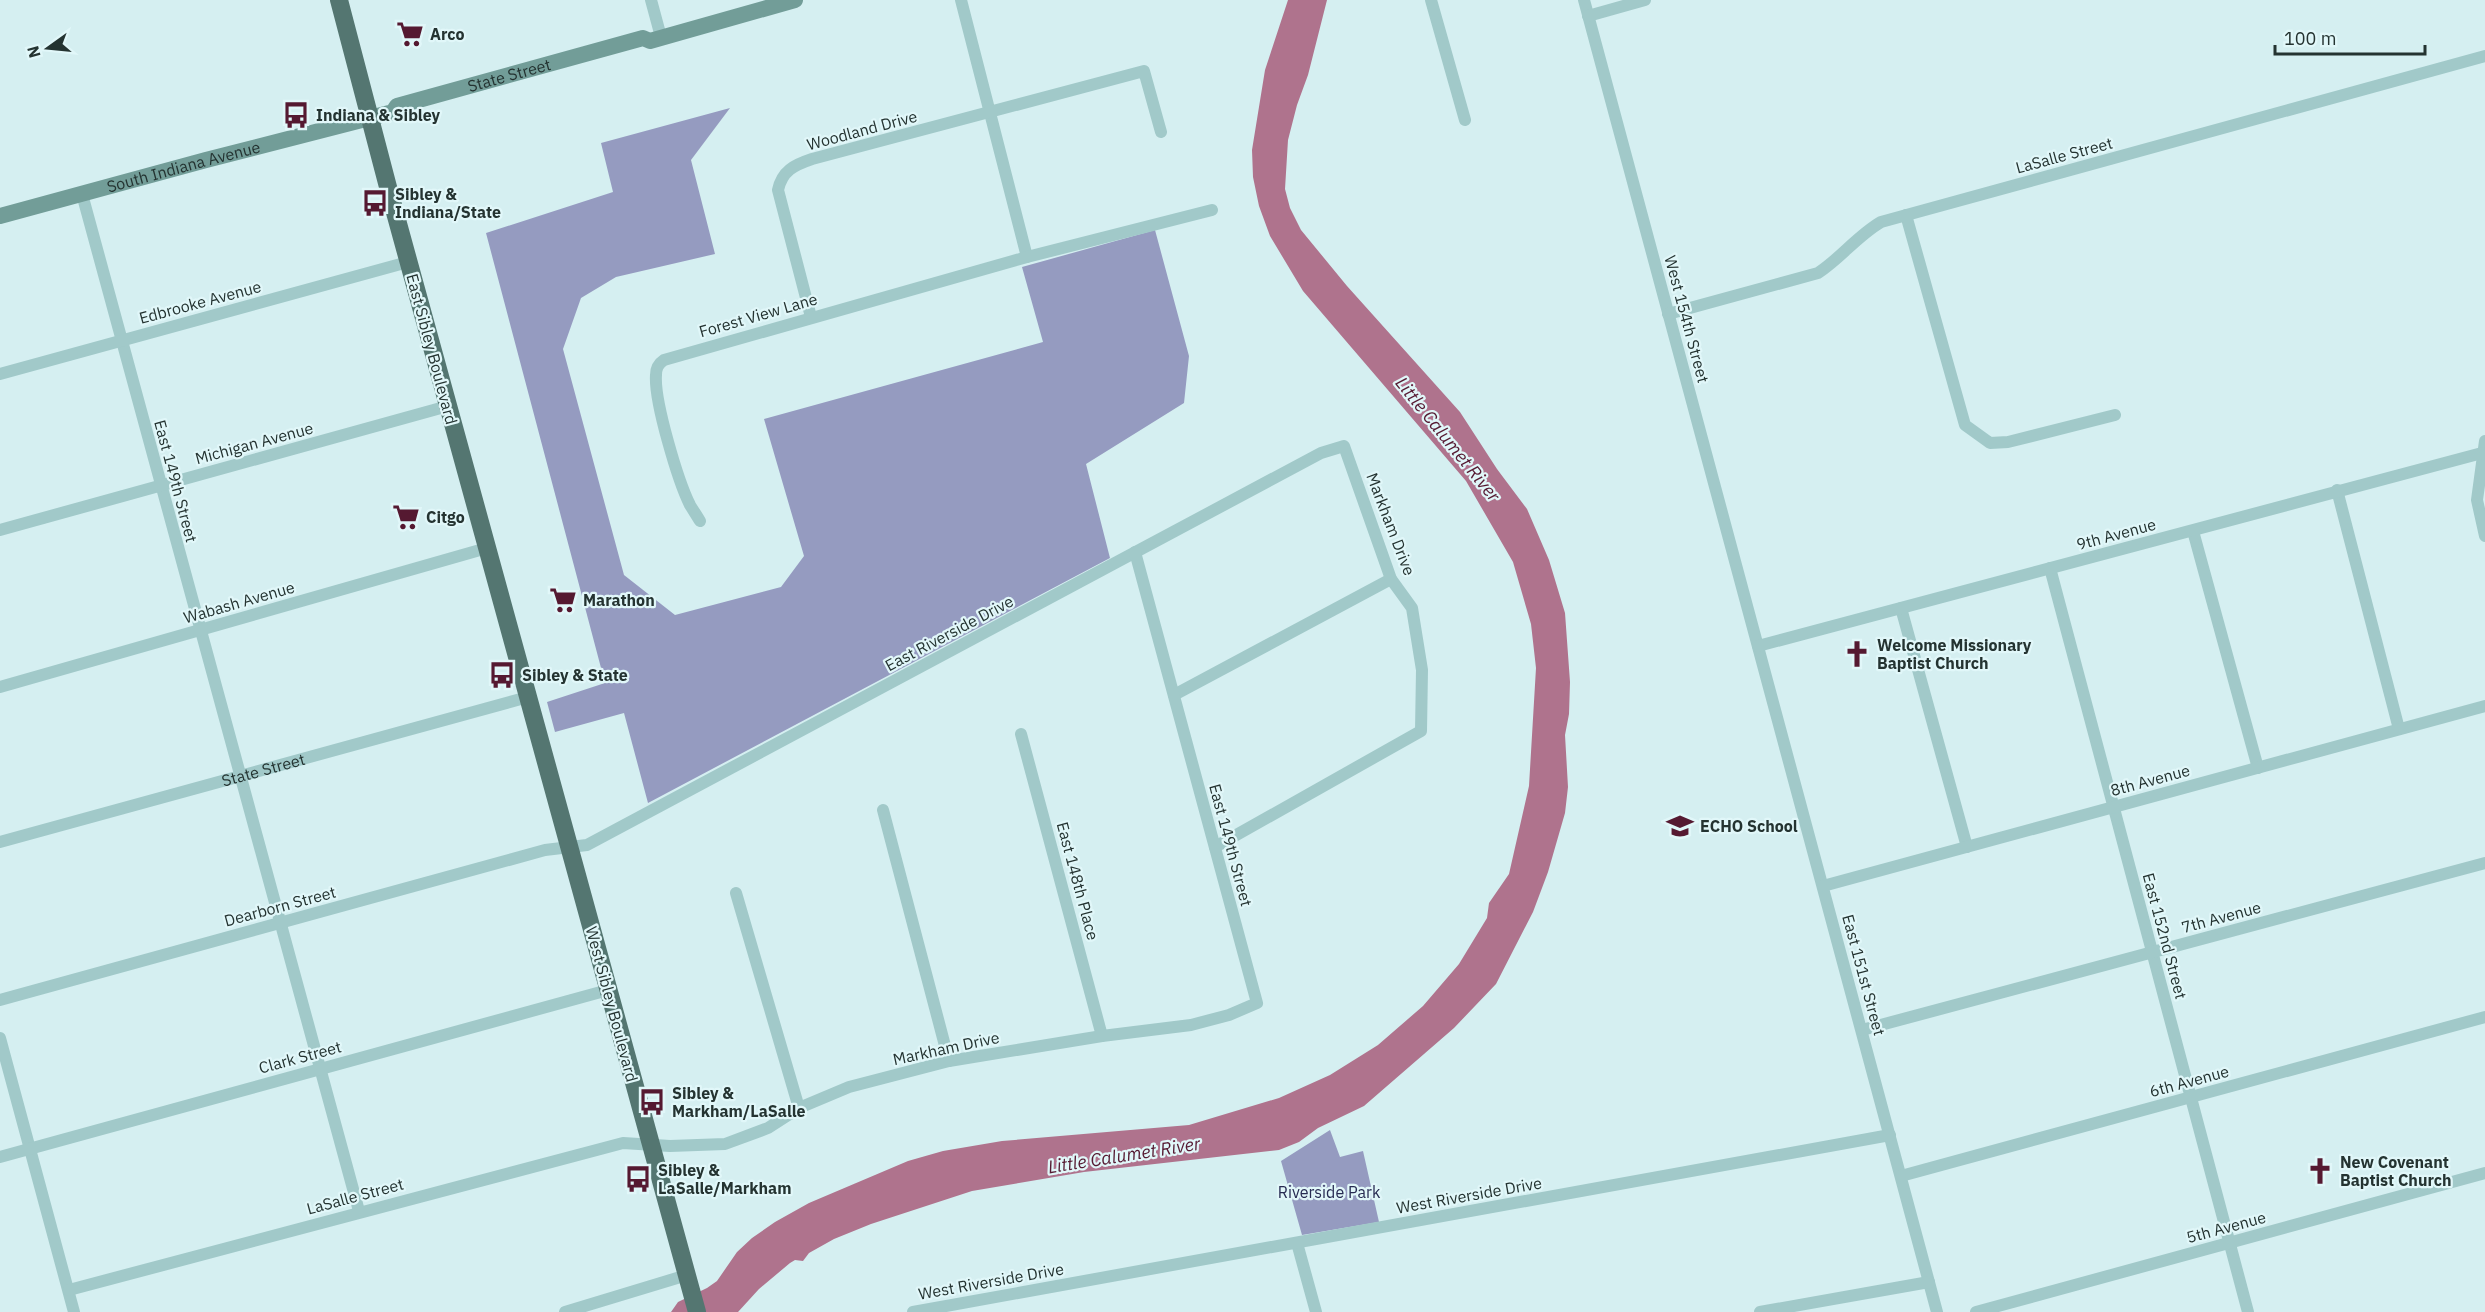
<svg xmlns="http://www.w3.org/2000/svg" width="2485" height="1312" viewBox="0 0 2485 1312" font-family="'IBM Plex Sans',sans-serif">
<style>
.green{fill:#959bc0}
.water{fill:#af738d}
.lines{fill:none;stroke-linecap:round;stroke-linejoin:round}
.street{stroke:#a1c9c9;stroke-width:12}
.secondary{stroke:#729d98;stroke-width:16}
.primary{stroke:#547671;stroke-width:18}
.labels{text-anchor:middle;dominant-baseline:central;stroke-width:4.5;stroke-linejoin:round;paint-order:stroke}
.poi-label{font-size:16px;font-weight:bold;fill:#243331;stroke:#e1f7f9;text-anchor:start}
.street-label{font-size:16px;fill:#243331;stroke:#e1f7f9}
.park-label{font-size:16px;fill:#272b52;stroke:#e1f7f9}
.water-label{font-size:18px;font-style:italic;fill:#551931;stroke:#e1f7f9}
</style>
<rect width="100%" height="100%" fill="#d5eff1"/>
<!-- green -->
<path class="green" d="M 730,108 L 691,160 L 715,254 L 616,277 L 581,298 L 563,349 L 624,575 L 675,615 L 781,587 L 804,556 L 764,419 L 1043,342 L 1022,267 L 1155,230 L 1189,356 L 1184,403 L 1086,464 L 1110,558 L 648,803 L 624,713 L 555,732 L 547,702 L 605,683 L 486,233 L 613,192 L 601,143 Z
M 1330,1130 L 1340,1157 L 1363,1151 L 1379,1222 L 1302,1235 L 1281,1161 Z"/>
<!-- water -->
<path class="water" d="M 1288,0 L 1327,0 L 1308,75 L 1297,105 L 1288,140 L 1285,189 L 1290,208 L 1301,230 L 1347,286 L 1460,412 L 1497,469 L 1527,509 L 1549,560 L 1565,613 L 1570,682 L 1569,714 L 1565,735 L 1568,787 L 1565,813 L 1548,872 L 1533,912 L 1496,984 L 1454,1028 L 1364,1106 L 1318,1128 L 1299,1142 L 1279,1150 L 1084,1172 L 972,1191 L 871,1224 L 834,1239 L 809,1253 L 803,1261 L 795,1260 L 790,1263 L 759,1289 L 738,1312 L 671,1312 L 678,1302 L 707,1288 L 717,1281 L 737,1252 L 752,1238 L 775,1222 L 809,1203 L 908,1161 L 943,1151 L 1002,1141 L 1189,1125 L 1279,1098 L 1330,1075 L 1378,1045 L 1423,1006 L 1459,964 L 1487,918 L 1489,903 L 1509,874 L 1529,786 L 1536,668 L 1531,624 L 1513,562 L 1466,481 L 1303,291 L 1270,236 L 1259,206 L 1253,177 L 1252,150 L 1265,70 Z"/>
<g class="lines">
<!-- street -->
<g class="street">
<path d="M 651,0 L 661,37"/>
<path d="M 961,0 L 1027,257"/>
<path d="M 1431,0 L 1465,120"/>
<path d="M 1584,0 L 1937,1312"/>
<path d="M 1588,16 L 1645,0"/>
<path d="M 82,194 L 359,1211"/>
<path d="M 1906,215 L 1965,425 L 1990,443 L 2008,442 L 2115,415"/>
<path d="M 1668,314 L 1818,273 C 1841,258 1857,236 1881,222 L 2485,56"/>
<path d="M 811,317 L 778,190 C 782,171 794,165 812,159 L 1144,71 L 1161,132"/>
<path d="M 0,374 L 408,262"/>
<path d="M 2485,441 L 2477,500 L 2485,536"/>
<path d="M 2337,490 L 2399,729"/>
<path d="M 700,521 C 697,516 693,510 690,505 C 678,481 654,401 656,375 C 656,368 658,364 664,360 L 1027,257 L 1212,210"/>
<path d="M 0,530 L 448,406"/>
<path d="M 2193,531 L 2258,768"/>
<path d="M 2050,568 L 2248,1312"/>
<path d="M 1901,608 L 1967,847"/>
<path d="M 1758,646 L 2482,453"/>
<path d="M 0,687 L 487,548"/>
<path d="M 1174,695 L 1391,579"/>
<path d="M 1021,734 L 1102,1036"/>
<path d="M 883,810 L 949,1061"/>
<path id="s1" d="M 0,842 L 528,697"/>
<path d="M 1823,886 L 2485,706"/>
<path d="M 736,893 L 799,1108"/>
<path d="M 0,1000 L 545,850 L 587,845 L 1321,453 L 1344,446 L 1391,579 L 1412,608 L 1422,670 L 1421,731 L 1215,847"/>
<path d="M 1862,1030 L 2485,863"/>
<path d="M 0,1038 L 74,1312"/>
<path d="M 0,1157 L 608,990"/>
<path d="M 1901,1176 L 2485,1017"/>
<path d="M 1297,1243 L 1316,1312"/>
<path d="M 69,1290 L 623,1143 L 670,1146 L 725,1144 L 768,1128 L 799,1108 L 849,1087 L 949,1061 L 1102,1036 L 1191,1025 L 1229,1015 L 1257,1003 L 1135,552"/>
<path d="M 565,1312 L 687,1275"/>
<path d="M 913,1312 L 1890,1135"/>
<path d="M 1760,1312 L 1929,1282"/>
<path d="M 1976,1312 L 2485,1173"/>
</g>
<!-- secondary -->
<path class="secondary" id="s2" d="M 0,216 L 206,160 L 393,112 L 397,106 L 643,38 L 650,41 L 795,0"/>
<!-- primary -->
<path class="primary" d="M 339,0 L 388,187 L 697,1312"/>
</g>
<!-- icons -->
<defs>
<symbol id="supermarket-bare" viewBox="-9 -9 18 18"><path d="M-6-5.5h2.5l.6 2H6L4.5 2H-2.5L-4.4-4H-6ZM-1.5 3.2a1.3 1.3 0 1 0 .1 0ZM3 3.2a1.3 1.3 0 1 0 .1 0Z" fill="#551931" stroke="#e1f7f9" stroke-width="2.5" paint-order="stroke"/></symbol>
<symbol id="bus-bare" viewBox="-9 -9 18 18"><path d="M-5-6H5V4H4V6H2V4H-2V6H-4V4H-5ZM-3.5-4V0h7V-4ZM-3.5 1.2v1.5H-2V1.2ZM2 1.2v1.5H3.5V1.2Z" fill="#551931" stroke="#e1f7f9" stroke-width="2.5" paint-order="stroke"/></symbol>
<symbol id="church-bare" viewBox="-9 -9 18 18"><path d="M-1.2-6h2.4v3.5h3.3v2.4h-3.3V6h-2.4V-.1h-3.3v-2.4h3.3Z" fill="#551931" stroke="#e1f7f9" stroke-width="2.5" paint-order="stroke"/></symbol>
<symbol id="school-bare" viewBox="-9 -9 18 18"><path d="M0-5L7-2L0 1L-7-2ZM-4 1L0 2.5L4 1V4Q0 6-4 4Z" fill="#551931" stroke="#e1f7f9" stroke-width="2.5" paint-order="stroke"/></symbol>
</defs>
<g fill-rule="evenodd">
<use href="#supermarket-bare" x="391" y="15" width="38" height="38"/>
<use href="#bus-bare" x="277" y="96" width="38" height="38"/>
<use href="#bus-bare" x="356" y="184" width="38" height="38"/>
<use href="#supermarket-bare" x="387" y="498" width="38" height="38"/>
<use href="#supermarket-bare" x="544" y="581" width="38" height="38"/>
<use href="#church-bare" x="1838" y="635" width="38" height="38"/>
<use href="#bus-bare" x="483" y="656" width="38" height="38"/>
<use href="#school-bare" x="1661" y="807" width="38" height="38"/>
<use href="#bus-bare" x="633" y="1083" width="38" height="38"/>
<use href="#church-bare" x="2301" y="1152" width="38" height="38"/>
<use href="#bus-bare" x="619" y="1160" width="38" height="38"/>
</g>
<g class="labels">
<!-- poi labels -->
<g class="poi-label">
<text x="430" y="34">Arco</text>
<text x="316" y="115">Indiana &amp; Sibley</text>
<text x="395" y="194">Sibley &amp;<tspan x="395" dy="18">Indiana/State</tspan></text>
<text x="426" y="517">Citgo</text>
<text x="583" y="600">Marathon</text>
<text x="1877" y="645">Welcome Missionary<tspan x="1877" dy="18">Baptist Church</tspan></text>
<text x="522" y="675">Sibley &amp; State</text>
<text x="1700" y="826">ECHO School</text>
<text x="672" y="1093">Sibley &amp;<tspan x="672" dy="18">Markham/LaSalle</tspan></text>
<text x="2340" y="1162">New Covenant<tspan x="2340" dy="18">Baptist Church</tspan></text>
<text x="658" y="1170">Sibley &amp;<tspan x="658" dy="18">LaSalle/Markham</tspan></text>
</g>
<!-- street labels -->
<g class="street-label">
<text stroke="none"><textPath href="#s2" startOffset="530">State Street</textPath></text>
<text transform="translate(862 130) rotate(-15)">Woodland Drive</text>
<text transform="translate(2064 155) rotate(-15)">LaSalle Street</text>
<text stroke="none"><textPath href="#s2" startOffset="190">South Indiana Avenue</textPath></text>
<text transform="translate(200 302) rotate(-15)">Edbrooke Avenue</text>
<text transform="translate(758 315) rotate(-16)">Forest View Lane</text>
<text transform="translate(1687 319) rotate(75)">West 154th Street</text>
<text transform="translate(432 349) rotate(75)">East Sibley Boulevard</text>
<text transform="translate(254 443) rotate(-15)">Michigan Avenue</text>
<text transform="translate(176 481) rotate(75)">East 149th Street</text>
<text transform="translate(1391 524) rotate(69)">Markham Drive</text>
<text transform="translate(2116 534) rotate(-15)">9th Avenue</text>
<text transform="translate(239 602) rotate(-16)">Wabash Avenue</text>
<text transform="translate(949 633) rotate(-28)">East Riverside Drive</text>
<text stroke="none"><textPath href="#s1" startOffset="273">State Street</textPath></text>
<text transform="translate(2150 780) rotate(-15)">8th Avenue</text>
<text transform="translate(1231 845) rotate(75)">East 149th Street</text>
<text transform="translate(1078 881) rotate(75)">East 148th Place</text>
<text transform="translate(280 906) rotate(-15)">Dearborn Street</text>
<text transform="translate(2221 917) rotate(-15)">7th Avenue</text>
<text transform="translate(2165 936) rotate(75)">East 152nd Street</text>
<text transform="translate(1864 975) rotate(75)">East 151st Street</text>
<text transform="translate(612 1004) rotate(75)">West Sibley Boulevard</text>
<text transform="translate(946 1048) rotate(-12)">Markham Drive</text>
<text transform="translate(300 1057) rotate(-15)">Clark Street</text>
<text transform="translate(2189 1081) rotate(-15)">6th Avenue</text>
<text transform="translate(1469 1195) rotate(-10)">West Riverside Drive</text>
<text transform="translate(355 1196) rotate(-15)">LaSalle Street</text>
<text transform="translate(2226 1227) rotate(-15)">5th Avenue</text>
<text transform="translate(991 1281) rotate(-10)">West Riverside Drive</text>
</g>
<!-- park labels -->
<g class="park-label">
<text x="1329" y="1192">Riverside Park</text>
</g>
<!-- water labels -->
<g class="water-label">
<text transform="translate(1448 439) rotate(51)">Little Calumet River</text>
<text transform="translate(1124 1155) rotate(-9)">Little Calumet River</text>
</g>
</g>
<!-- north arrow -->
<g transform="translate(48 48) rotate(255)" stroke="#e1f7f9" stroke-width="4.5" paint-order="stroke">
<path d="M0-4.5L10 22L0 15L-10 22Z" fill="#243331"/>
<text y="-9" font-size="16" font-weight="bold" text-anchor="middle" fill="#243331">N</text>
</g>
<!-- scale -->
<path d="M2275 45v9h150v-9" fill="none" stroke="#243331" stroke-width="3"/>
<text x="2284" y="45" font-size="18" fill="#243331" stroke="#e1f7f9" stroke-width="4.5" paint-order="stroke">100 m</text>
</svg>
